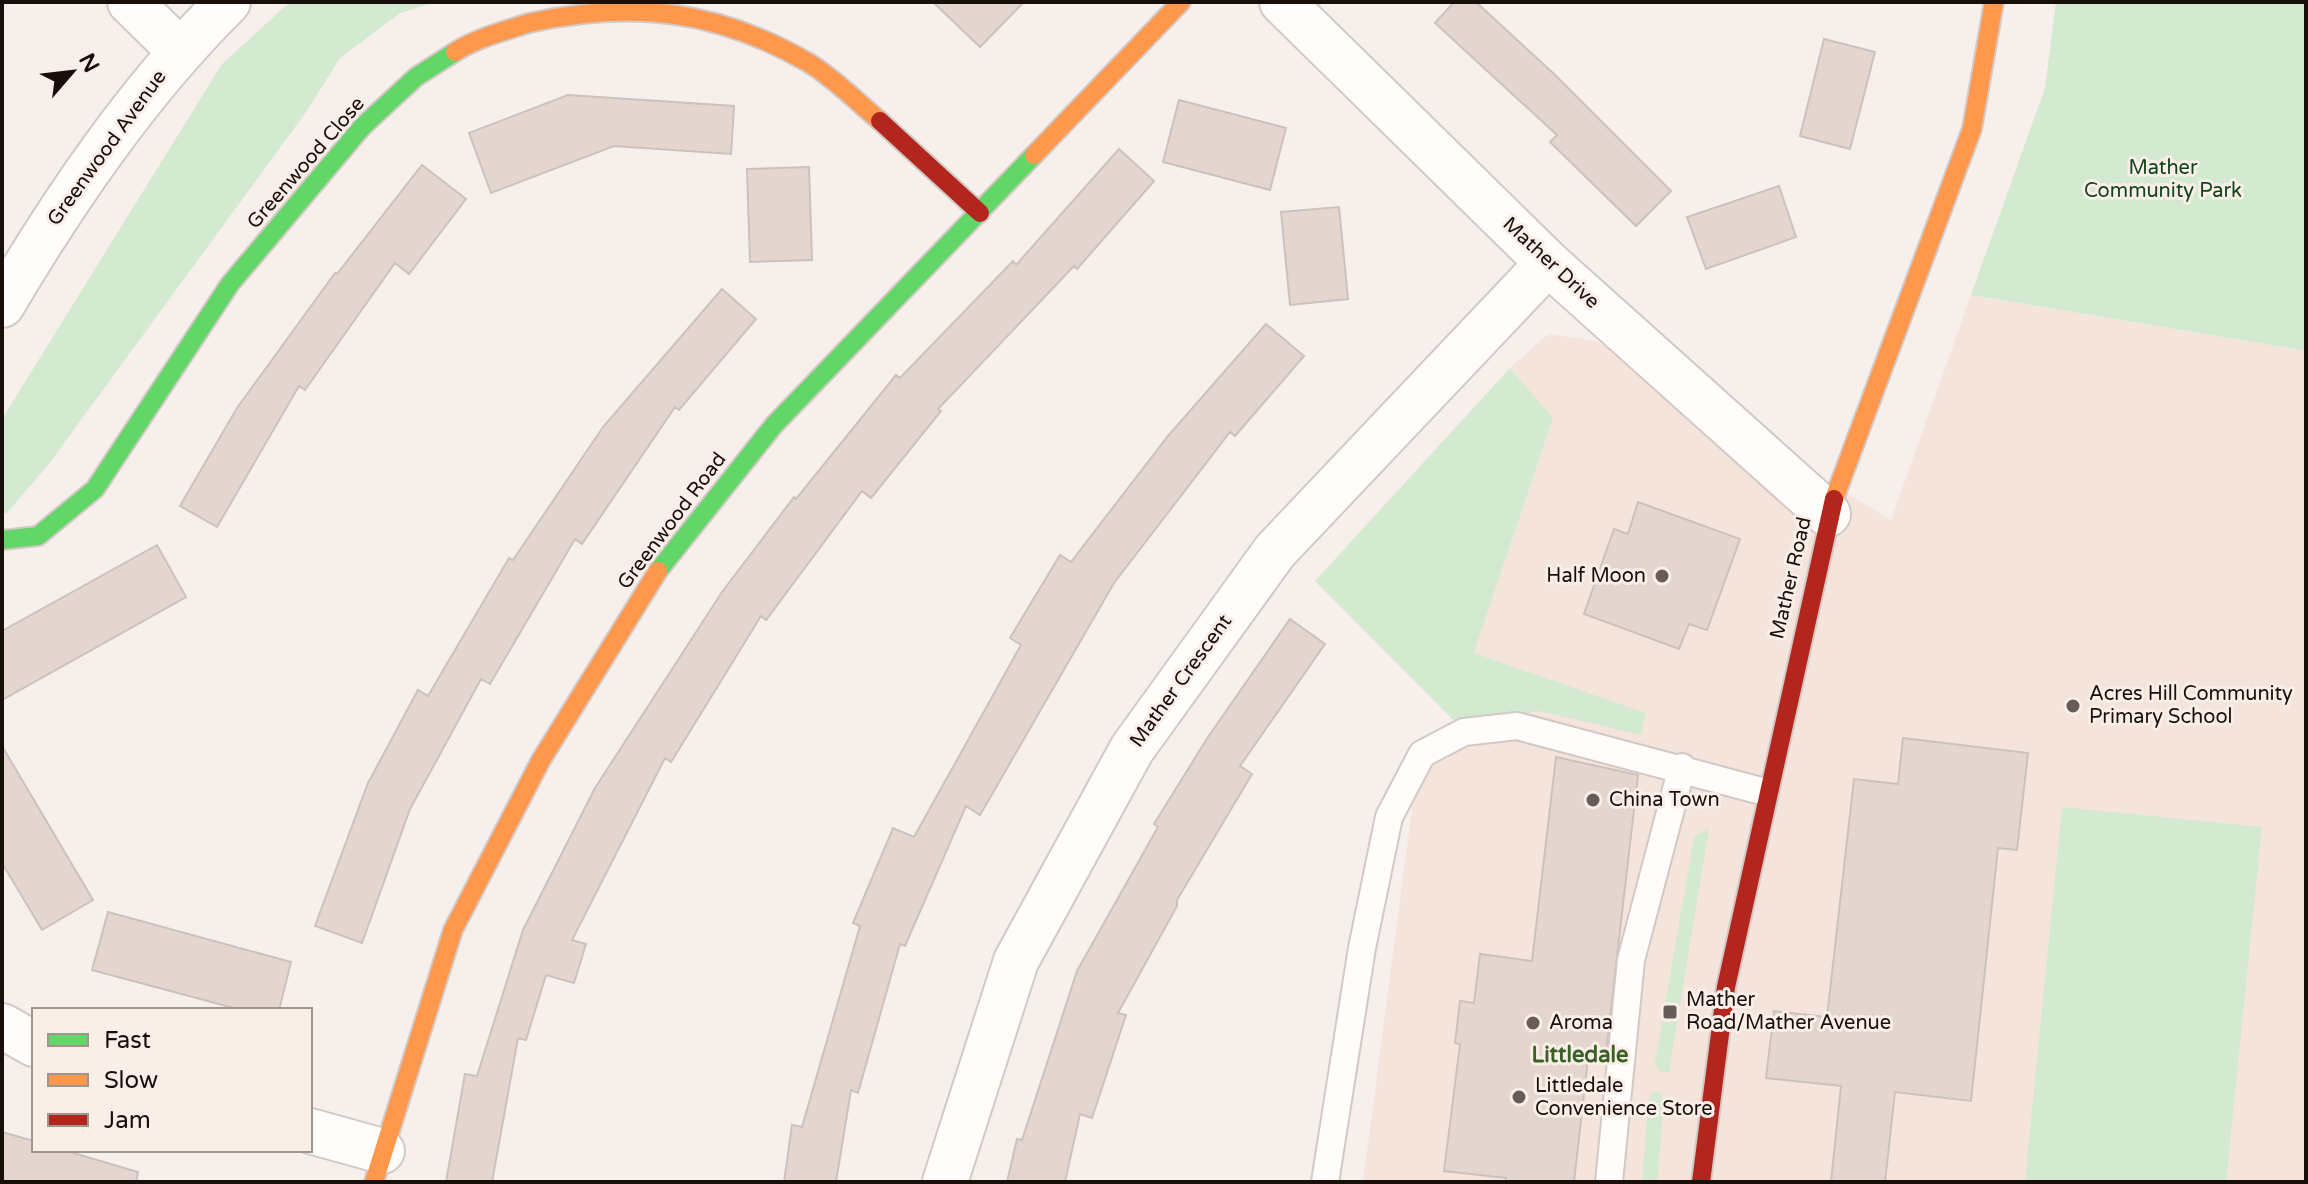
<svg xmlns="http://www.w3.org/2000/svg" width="2308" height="1184" viewBox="0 0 2308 1184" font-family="'Varela Round',sans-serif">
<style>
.built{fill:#f4e4dc}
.green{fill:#d3e9d0}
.building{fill:#e4d5ce;stroke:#cbc2be;stroke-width:2}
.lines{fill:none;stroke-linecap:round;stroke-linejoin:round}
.lane-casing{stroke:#d2c9c5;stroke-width:30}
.street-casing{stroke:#d2c9c5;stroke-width:48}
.fast-casing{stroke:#d2c9c5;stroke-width:22}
.slow-casing{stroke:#d2c9c5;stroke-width:22}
.jam-casing{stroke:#d2c9c5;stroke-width:22}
.lane{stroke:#fefdfc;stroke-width:26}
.street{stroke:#fefdfc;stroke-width:44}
.fast{stroke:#63d668;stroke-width:18}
.slow{stroke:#ff974d;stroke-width:18}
.jam{stroke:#b3261e;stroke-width:18}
.poi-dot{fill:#665d59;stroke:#faeee8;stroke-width:3}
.labels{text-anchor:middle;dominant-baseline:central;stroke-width:6;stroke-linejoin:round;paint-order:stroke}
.street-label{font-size:20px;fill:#190f0a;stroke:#faeee8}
.park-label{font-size:20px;fill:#10451b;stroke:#faeee8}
.poi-label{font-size:20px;fill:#190f0a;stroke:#faeee8;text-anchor:start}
.neighbourhood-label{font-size:22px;font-weight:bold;fill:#396126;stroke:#faeee8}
</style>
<rect width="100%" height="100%" fill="#f6efec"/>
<!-- built -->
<path class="built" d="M 1971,295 L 2306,351 L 2306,1182 L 1363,1182 L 1415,786 L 1457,724 L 1474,653 L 1553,419 L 1510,368 L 1548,334 L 1596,341 L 1891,520 Z"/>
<!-- green -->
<path class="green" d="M 290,2 L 435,2 L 400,13 L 340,58 L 306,112 L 48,465 L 6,514 L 2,512 L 2,419 L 222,64 Z
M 2056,2 L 2306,2 L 2306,351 L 1971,295 L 2045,88 Z
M 1510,368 L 1553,418 L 1474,653 L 1646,713 L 1641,735 L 1540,711 L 1457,724 L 1315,581 Z
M 2062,807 L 2262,827 L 2226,1182 L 2025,1182 Z
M 1709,828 L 1669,1072 L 1659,1071 L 1655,1063 L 1694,837 Z
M 1652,1092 L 1659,1092 L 1664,1100 L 1657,1182 L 1642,1182 L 1648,1102 Z"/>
<!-- building -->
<path class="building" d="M 933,2 L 1024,2 L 980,47 Z
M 1454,2 L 1476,2 L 1553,73 L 1671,191 L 1636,226 L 1550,142 L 1557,135 L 1435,23 Z
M 1824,39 L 1875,52 L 1850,149 L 1800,136 Z
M 568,95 L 734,106 L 731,154 L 614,146 L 491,193 L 469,133 Z
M 1179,100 L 1286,128 L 1270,190 L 1163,162 Z
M 1119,149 L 1154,181 L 1077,269 L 1074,266 L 938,409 L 941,411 L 871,498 L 862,491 L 766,620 L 761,616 L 671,762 L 665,758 L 572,940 L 586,944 L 574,983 L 546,975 L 526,1040 L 518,1038 L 492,1182 L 446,1182 L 465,1074 L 477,1076 L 523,930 L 595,788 L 722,592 L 794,497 L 796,499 L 896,375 L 900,378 L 1013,261 L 1016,265 Z
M 422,165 L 466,199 L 409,274 L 395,263 L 305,390 L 299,386 L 217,527 L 180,506 L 237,408 L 335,273 L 337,274 Z
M 809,167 L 812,260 L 750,262 L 747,169 Z
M 1779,186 L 1796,237 L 1706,269 L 1687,217 Z
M 1339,207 L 1348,299 L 1290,305 L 1281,212 Z
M 722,289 L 756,319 L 679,410 L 675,407 L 582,544 L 575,539 L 490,684 L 481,679 L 410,809 L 362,943 L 315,926 L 368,783 L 418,690 L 428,696 L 509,558 L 513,560 L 603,427 Z
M 1266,324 L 1304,356 L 1235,436 L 1230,432 L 1114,583 L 980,815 L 966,806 L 905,946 L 900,944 L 858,1093 L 851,1090 L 836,1182 L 784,1182 L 792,1125 L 802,1127 L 860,926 L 853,923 L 893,828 L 914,837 L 1021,645 L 1010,638 L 1060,555 L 1071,562 L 1168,436 Z
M 1638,502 L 1740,539 L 1707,630 L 1689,624 L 1679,649 L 1584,614 L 1614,529 L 1628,534 Z
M 157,545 L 186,597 L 2,700 L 2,631 Z
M 1290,619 L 1325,644 L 1240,766 L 1252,774 L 1177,900 L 1177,906 L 1118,1013 L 1126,1015 L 1092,1118 L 1080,1114 L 1065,1182 L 1007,1182 L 1017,1139 L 1022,1140 L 1077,971 L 1158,827 L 1154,824 L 1208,737 Z
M 1903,738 L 2028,753 L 2017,850 L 1998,848 L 1971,1101 L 1895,1092 L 1885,1182 L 1831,1182 L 1841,1086 L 1766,1078 L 1774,1011 L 1827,1017 L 1854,779 L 1898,784 Z
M 2,746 L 93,900 L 42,930 L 2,863 Z
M 1556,757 L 1638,775 L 1605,1060 L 1588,1058 L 1574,1182 L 1506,1182 L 1506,1178 L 1444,1171 L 1460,1044 L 1455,1043 L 1460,1001 L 1474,1003 L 1480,954 L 1532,961 Z
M 108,912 L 291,962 L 279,1010 L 241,1010 L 92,970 Z
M 2,1132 L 34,1141 L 34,1150 L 63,1150 L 138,1172 L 136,1182 L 2,1182 Z"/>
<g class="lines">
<defs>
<path id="lane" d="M 1325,1182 L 1362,948 L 1389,817 L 1422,754 L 1464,732 L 1517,726 L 1765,792
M 1609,1182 L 1631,960 L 1682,767"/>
<path id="street" d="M 130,2 L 179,50
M 1282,2 L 1548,263 L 1828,514
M 2,305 C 66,197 139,90 228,2
M 2,1026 L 34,1044
M 310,1131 L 382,1151
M 945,1182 L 1016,961 L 1132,749 L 1275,551 L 1548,263"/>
<path id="fast" d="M 2,540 L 38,536 L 95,489 L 230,284 L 362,127 L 416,77 L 455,52
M 658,571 L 774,425 L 1034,155"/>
<path id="slow" d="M 455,52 C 477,38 504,31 529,23 C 631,0 718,10 809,63 C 834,78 857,102 880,121
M 1034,155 L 1181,2
M 1834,499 L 1972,129 L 1994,2
M 374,1182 L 453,930 L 541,760 L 658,571"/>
<path id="jam" d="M 880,121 L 980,213
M 1701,1182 L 1726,987 L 1834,499"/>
</defs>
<!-- lane casing -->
<use href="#lane" class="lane-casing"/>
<!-- street casing -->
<use href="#street" class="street-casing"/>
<!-- fast casing -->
<use href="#fast" class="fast-casing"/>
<!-- slow casing -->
<use href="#slow" class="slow-casing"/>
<!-- jam casing -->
<use href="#jam" class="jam-casing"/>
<!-- lane -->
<use href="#lane" class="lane"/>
<!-- street -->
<use href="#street" class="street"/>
<!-- fast -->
<use href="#fast" class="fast"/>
<!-- slow -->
<use href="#slow" class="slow"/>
<!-- jam -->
<use href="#jam" class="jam"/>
</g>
<!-- markers -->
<g class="poi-dot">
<circle cx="1662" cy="576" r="8"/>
<circle cx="2073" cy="706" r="8"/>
<circle cx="1593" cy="800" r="8"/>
<rect x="1662" y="1004" width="16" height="16" rx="4"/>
<circle cx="1533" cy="1023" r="8"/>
<circle cx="1519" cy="1097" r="8"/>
</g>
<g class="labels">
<!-- street labels -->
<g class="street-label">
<text transform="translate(107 148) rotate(-54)">Greenwood Avenue</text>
<text transform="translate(306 163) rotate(-49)">Greenwood Close</text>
<text transform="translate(1551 263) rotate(43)">Mather Drive</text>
<text transform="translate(672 521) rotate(-53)">Greenwood Road</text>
<text transform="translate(1791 578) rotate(-77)">Mather Road</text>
<text transform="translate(1181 681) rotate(-54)">Mather Crescent</text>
</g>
<!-- park labels -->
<g class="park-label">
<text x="2163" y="168">Mather<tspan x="2163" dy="23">Community Park</tspan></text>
</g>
<!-- poi labels -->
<g class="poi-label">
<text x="1646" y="576" text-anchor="end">Half Moon</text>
<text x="2089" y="694">Acres Hill Community<tspan x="2089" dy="23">Primary School</tspan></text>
<text x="1609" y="800">China Town</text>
<text x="1686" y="1000">Mather<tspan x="1686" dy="23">Road/Mather Avenue</tspan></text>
<text x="1549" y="1023">Aroma</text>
<text x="1535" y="1086">Littledale<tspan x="1535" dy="23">Convenience Store</tspan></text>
</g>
<!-- neighbourhood labels -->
<g class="neighbourhood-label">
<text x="1580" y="1055">Littledale</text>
</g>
</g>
<!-- border -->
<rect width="2308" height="1184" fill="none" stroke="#190f0a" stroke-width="8"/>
<!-- legend -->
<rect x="32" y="1008" width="280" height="144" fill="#faeee8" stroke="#a0958f" stroke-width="2"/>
<rect x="48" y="1034" width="40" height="12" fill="#63d668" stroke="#a0958f" stroke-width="2"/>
<text x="104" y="1048" font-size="24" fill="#190f0a">Fast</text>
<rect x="48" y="1074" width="40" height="12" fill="#ff974d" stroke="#a0958f" stroke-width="2"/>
<text x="104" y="1088" font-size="24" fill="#190f0a">Slow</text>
<rect x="48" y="1114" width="40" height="12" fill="#b3261e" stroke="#a0958f" stroke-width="2"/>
<text x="104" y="1128" font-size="24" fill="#190f0a">Jam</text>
<!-- north arrow -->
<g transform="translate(72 72) rotate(62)" stroke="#faeee8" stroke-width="6" paint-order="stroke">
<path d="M0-6L14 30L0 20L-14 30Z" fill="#190f0a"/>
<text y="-12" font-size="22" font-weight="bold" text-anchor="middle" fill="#190f0a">N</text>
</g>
</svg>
